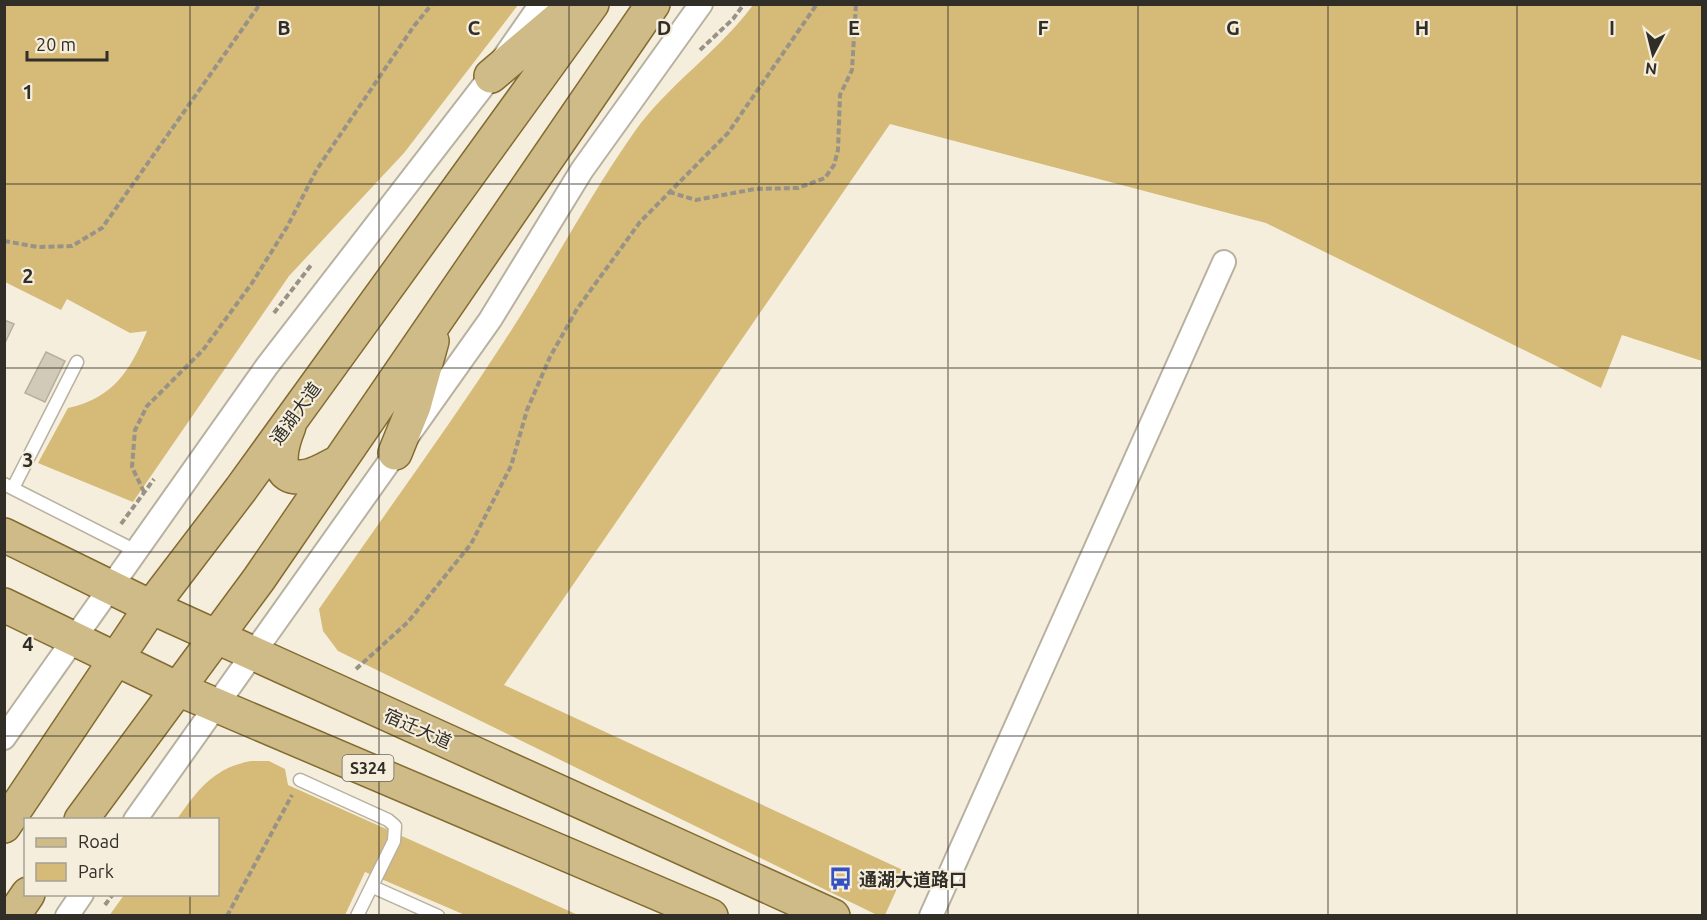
<svg xmlns="http://www.w3.org/2000/svg" width="1707" height="920" viewBox="0 0 1707 920" font-family="Ubuntu,'Noto Sans SC',sans-serif">
<style>
.green{fill:#d5ba78}
.building{fill:#d1cab9;stroke:#b6af9e;stroke-width:1.5}
.lines{fill:none;stroke-linecap:round;stroke-linejoin:round}
.service-casing{stroke:#b8b1a0;stroke-width:15}
.minor-casing{stroke:#b8b1a0;stroke-width:26}
.primary-casing{stroke:#836c31;stroke-width:36}
.path{stroke:#989386;stroke-width:4;stroke-dasharray:6 3;stroke-linecap:butt}
.service{stroke:#fff;stroke-width:12}
.minor{stroke:#fff;stroke-width:22}
.primary{stroke:#cfbb87;stroke-width:33}
.grid{fill:none;stroke:#302e27;stroke-width:1.5;stroke-opacity:0.55}
.labels{text-anchor:middle;dominant-baseline:central;stroke-width:4.5;stroke-linejoin:round;paint-order:stroke}
.shield{fill:#f6eedd;stroke:#6b685e;stroke-width:1.5}
.shield-label{font-size:16px;font-weight:bold;fill:#302e27}
.street-label{font-size:18px;fill:#302e27;stroke:#f6eedd}
.poi-label{font-size:18px;font-weight:bold;fill:#302e27;stroke:#f6eedd;text-anchor:start}
.grid-label{font-size:20px;text-anchor:middle;font-weight:bold;fill:#302e27;stroke:#f6eedd;stroke-width:4.5;stroke-linejoin:round;paint-order:stroke}
</style>
<rect width="100%" height="100%" fill="#f6eedd"/>
<!-- green -->
<path class="green" d="M 4,5 L 5,4 L 518,5 L 404,153 L 289,276 L 133,502 L 38,463 L 68,408 C 114,398 130,370 147,331 L 130,333 L 67,299 L 61,310 L 5,282 Z
M 753,5 L 1702,5 L 1702,361 L 1622,335 L 1601,388 L 1266,223 L 890,124 L 504,685 L 905,871 L 885,915 L 877,915 L 338,651 L 323,631 L 319,609 C 381,519 446,431 505,340 C 550,271 588,198 635,131 C 669,84 719,51 753,5 Z
M 251,761 L 269,761 L 285,769 L 288,785 L 578,915 L 465,915 L 365,872 L 345,915 L 109,916 L 124,895 L 218,894 L 218,820 L 177,819 C 198,790 213,768 251,761 Z"/>
<!-- building -->
<path class="building" d="M 4,320 L 14,324 L 4,345 Z
M 46,352 L 65,361 L 45,402 L 25,393 Z"/>
<g class="lines">
<defs>
<path id="service" d="M 4,484 L 136,551
M 13,488 L 77,362
M 300,780 L 388,820 L 395,826 L 394,841 L 357,916
M 373,887 L 438,916"/>
<path id="minor" d="M 4,738 L 267,366 L 491,76 L 541,4
M 135,820 L 490,320 L 582,170 L 701,4
M 67,916 L 82,894
M 931,916 L 1224,262"/>
<path id="primary" d="M 491,76 L 576,4
M 289,426 C 281,446 270,484 308,476 C 318,474 330,466 339,462
M 395,453 L 414,406 L 432,341
M 4,535 L 151,607 L 833,916
M 4,605 L 178,689 L 711,916
M 81,820 L 259,579 L 653,4
M 4,826 L 151,607 L 241,489 L 592,4
M 13,916 L 28,894"/>
</defs>
<!-- service casing -->
<use href="#service" class="service-casing"/>
<!-- minor casing -->
<use href="#minor" class="minor-casing"/>
<!-- primary casing -->
<use href="#primary" class="primary-casing"/>
<!-- path -->
<path class="path" d="M 700,50 L 733,19 L 744,4
M 669,192 L 696,200 L 755,189 L 798,188 L 825,178 L 834,165 L 838,150 L 840,95 L 852,70 L 856,4
M 4,241 L 38,247 L 72,246 L 102,228 L 260,4
M 274,313 L 312,264
M 144,492 L 132,467 L 135,430 L 147,406 L 203,350 L 252,283 L 287,227 L 317,169 L 414,26 L 432,4
M 121,524 L 154,479
M 356,669 L 408,622 L 471,544 L 511,466 L 527,410 L 550,357 L 577,309 L 640,222 L 728,133 L 817,4
M 105,905 L 113,894
M 227,916 L 292,795"/>
<!-- service -->
<use href="#service" class="service"/>
<!-- minor -->
<use href="#minor" class="minor"/>
<!-- primary -->
<use href="#primary" class="primary"/>
</g>
<!-- grid -->
<path class="grid" d="M 190,4 L 190,820M 379,4 L 379,916M 569,4 L 569,916M 759,4 L 759,916M 948,4 L 948,916M 1138,4 L 1138,916M 1328,4 L 1328,916M 1517,4 L 1517,916M 4,184 L 1702,184M 4,368 L 1702,368M 4,552 L 1702,552M 4,736 L 1702,736M 190,894 L 190,916"/>
<!-- icons -->
<defs>
<symbol id="bus-bare" viewBox="-9 -9 18 18"><path d="M-5-6H5V4H4V6H2V4H-2V6H-4V4H-5ZM-3.5-4V0h7V-4ZM-3.5 1.2v1.5H-2V1.2ZM2 1.2v1.5H3.5V1.2Z" fill="#3351c2" stroke="#f6eedd" stroke-width="2.5" paint-order="stroke"/></symbol>
</defs>
<g fill-rule="evenodd">
<use href="#bus-bare" x="824" y="862" width="33" height="33"/>
</g>
<g class="labels">
<!-- shield labels -->
<rect class="shield" x="342.5" y="755" width="51" height="26" rx="4.5"/>
<g class="shield-label">
<text x="368" y="768">S324</text>
</g>
<!-- street labels -->
<g class="street-label">
<text transform="translate(295 413) rotate(-54)">通湖大道</text>
<text transform="translate(418 728) rotate(24)">宿迁大道</text>
</g>
<!-- poi labels -->
<g class="poi-label">
<text x="859" y="879">通湖大道路口</text>
</g>
</g>
<g class="grid-label">
<text x="284" y="35">B</text>
<text x="474" y="35">C</text>
<text x="664" y="35">D</text>
<text x="854" y="35">E</text>
<text x="1043" y="35">F</text>
<text x="1233" y="35">G</text>
<text x="1422" y="35">H</text>
<text x="1612" y="35">I</text>
<text x="28" y="99">1</text>
<text x="28" y="283">2</text>
<text x="28" y="467">3</text>
<text x="28" y="651">4</text>
</g>
<!-- border -->
<rect width="1707" height="920" fill="none" stroke="#302e27" stroke-width="12"/>
<!-- legend -->
<rect x="24" y="818" width="195" height="78" fill="#f6eedd" stroke="#a7a194" stroke-width="1.5"/>
<rect x="36" y="838" width="30" height="9" fill="#cfbb87" stroke="#a7a194" stroke-width="1.5"/>
<text x="78" y="848" font-size="18" fill="#302e27">Road</text>
<rect x="36" y="863" width="30" height="18" fill="#d5ba78" stroke="#a7a194" stroke-width="1.5"/>
<text x="78" y="878" font-size="18" fill="#302e27">Park</text>
<!-- north arrow -->
<g transform="translate(1653 54) rotate(187)" stroke="#f6eedd" stroke-width="4.5" paint-order="stroke">
<path d="M0-4.5L10 22L0 15L-10 22Z" fill="#302e27"/>
<text y="-9" font-size="16" font-weight="bold" text-anchor="middle" fill="#302e27">N</text>
</g>
<!-- scale -->
<path d="M27 51v9h80v-9" fill="none" stroke="#302e27" stroke-width="3"/>
<text x="36" y="51" font-size="18" fill="#302e27" stroke="#f6eedd" stroke-width="4.5" paint-order="stroke">20 m</text>
</svg>
